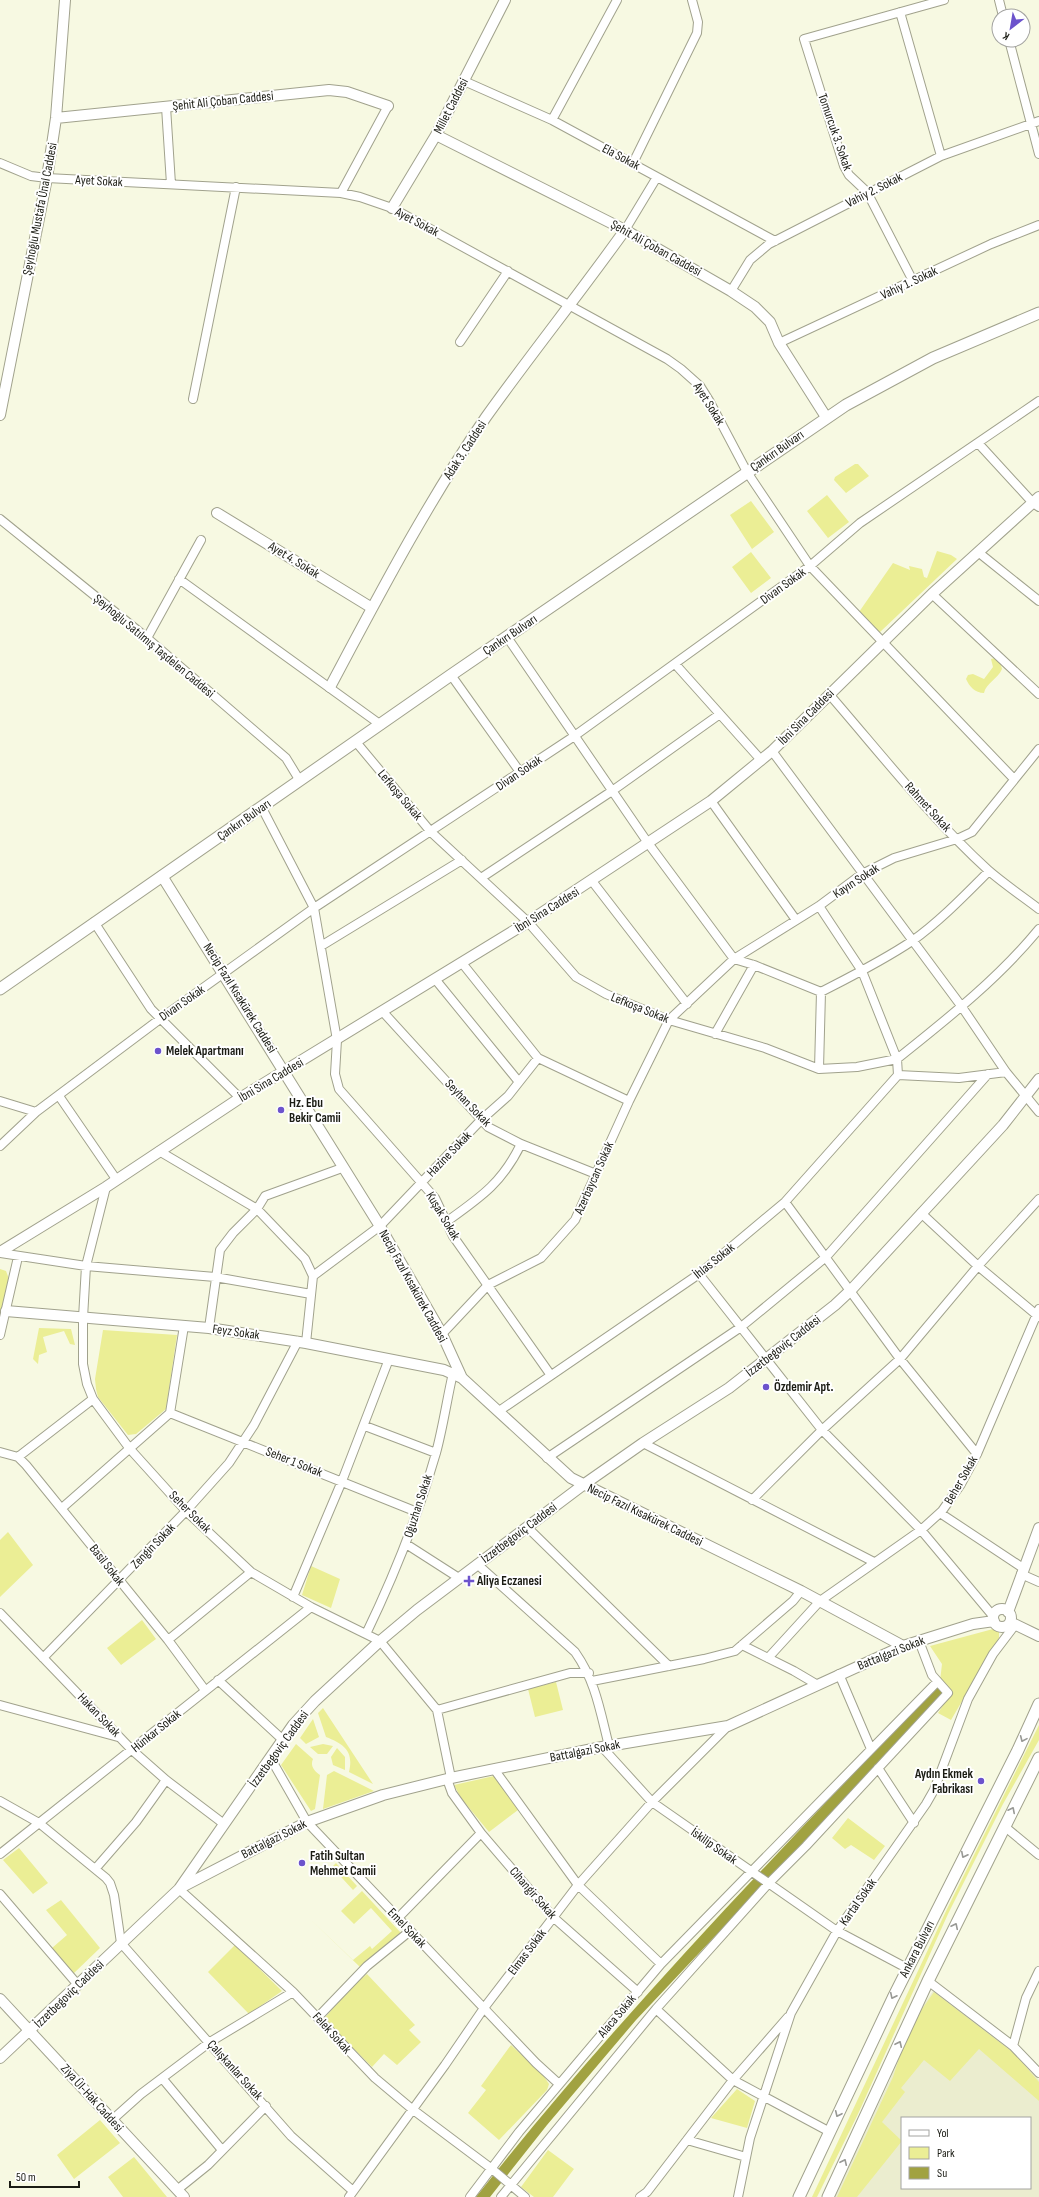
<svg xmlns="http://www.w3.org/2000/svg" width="1039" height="2197" viewBox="0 0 1039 2197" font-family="'Sofia Sans Condensed',sans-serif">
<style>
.built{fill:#ebedcf;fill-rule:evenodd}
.green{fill:#ebee95}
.water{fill:#a1a241}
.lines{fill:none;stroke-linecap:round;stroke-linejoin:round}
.minor-casing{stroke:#a1a28d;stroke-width:10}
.tertiary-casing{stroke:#a1a28d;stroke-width:12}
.secondary-casing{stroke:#a1a28d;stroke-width:13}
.minor{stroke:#fff;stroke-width:8}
.tertiary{stroke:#fff;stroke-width:10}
.secondary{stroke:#fff;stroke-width:11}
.oneway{stroke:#989995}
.poi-dot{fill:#6c53cc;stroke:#fff;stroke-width:1.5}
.labels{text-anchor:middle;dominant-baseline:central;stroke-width:4;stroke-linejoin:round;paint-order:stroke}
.street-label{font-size:13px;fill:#1b1c14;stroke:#fff}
.poi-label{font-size:13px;font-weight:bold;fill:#1b1c14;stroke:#fff;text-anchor:start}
</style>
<rect width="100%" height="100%" fill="#f7f9e2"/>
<!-- built -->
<path class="built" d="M 933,1991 L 1017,2054 L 1039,2080 L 1039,2197 L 834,2197 L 890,2080 L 900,2049 L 914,2019 ZM 902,2118 L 1030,2118 L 1030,2188 L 902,2188 Z"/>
<!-- green -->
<path class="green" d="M 855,464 L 858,464 L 869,476 L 846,493 L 834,480 L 835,477 Z
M 827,495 L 849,522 L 828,538 L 807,511 Z
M 751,501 L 774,532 L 752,549 L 730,515 Z
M 937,551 L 951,555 L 957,559 L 879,633 L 859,612 L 893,563 L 910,570 L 909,566 L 922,569 L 924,577 L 927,578 Z
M 751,552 L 771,578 L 751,593 L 732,567 Z
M 995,658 L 1000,662 L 1002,669 C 998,679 986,683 984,693 C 975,693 969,686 966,679 L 968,675 L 973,674 L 984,679 L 993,667 L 991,659 Z
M 0,1269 L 6,1271 L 9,1279 L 0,1314 Z
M 39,1328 L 71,1329 L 75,1345 L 70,1344 L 64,1331 L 43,1337 L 47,1352 L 39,1355 L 38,1364 L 33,1359 Z
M 103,1330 L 177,1335 L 166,1409 L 136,1434 L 128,1435 L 98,1397 L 96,1389 L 95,1379 Z
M 8,1532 L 33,1565 L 0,1597 L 0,1540 Z
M 311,1566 L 340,1579 L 331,1608 L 302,1595 Z
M 142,1620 L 156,1639 L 121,1665 L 107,1648 Z
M 993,1629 L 999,1631 L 999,1638 L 951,1720 L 938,1713 L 951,1693 L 940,1681 L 942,1664 L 930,1646 Z
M 556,1682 L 563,1710 L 535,1717 L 528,1689 Z
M 323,1708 L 373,1784 L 349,1772 C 354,1751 344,1744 326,1737 L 318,1713 Z
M 313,1719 L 319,1737 L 306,1744 L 300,1738 Z
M 1039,1725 L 1039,1740 L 1003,1804 L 948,1914 L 858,2114 L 817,2197 L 812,2197 L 947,1909 Z
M 296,1744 L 313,1759 C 310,1766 314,1771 320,1775 L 315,1809 L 311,1811 L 281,1765 Z
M 323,1744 L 333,1746 L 327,1754 L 318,1754 L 310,1747 Z
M 337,1748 L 345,1757 L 345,1770 L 333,1765 L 331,1757 Z
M 334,1771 L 374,1791 L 323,1809 L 327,1775 Z
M 494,1776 L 518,1810 L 489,1832 L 461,1798 L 454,1785 Z
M 848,1818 L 885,1846 L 874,1860 L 851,1845 L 845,1849 L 832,1838 Z
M 19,1848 L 48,1883 L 33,1894 L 3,1860 Z
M 336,1863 L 357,1886 L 353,1890 L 332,1867 Z
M 362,1891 L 401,1933 L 360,1967 L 310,1919 L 353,1960 L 370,1946 L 372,1949 L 392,1931 L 371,1908 L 354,1924 L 341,1911 Z
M 61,1900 L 100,1948 L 73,1974 L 52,1948 L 67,1935 L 46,1910 Z
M 235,1945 L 282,1991 L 249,2014 L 208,1972 Z
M 367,1974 L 415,2025 L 409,2030 L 421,2042 L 397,2065 L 384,2054 L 372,2067 L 324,2019 L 349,1989 Z
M 934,1992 L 1015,2054 L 1039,2082 L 1039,2101 L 979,2049 L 950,2081 L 924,2060 L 901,2088 L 905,2092 L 882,2122 L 902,2141 L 857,2197 L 837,2197 L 893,2077 L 903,2046 L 917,2016 Z
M 511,2045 L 543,2075 L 549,2084 L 547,2090 L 499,2140 L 468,2113 L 486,2090 L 481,2086 Z
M 737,2089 L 755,2101 L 747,2128 L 711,2118 Z
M 100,2120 L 120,2143 L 74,2179 L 57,2155 Z
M 548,2150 L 574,2169 L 553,2197 L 534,2197 L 521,2187 Z
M 134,2157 L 167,2197 L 123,2197 L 108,2177 Z"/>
<!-- water -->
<path class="water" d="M 938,1685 L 945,1692 L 636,2020 L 547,2125 L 490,2197 L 476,2197 C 618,2016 780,1851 938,1685 Z"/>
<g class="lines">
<defs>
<path id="minor" d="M 999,0 L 1003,16
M 900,12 L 941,156
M 1009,40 L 1039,154
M 464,81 L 552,120 L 775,241
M 166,107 L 171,184
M 552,120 L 617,0
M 0,163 L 31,176 L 47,178 L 341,193 L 360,197 L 392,208 L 667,359 L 681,369 L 700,386 L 710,402 L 747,472 L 810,566 L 1014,779
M 633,163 L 697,33 L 698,22 L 692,0
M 341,193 L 388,106
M 625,230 L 657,177
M 913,281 L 867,192 L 849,175 L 844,166 L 804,39 L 944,0
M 731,291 L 750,260 L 769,244 L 941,156 L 1039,121
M 460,342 L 508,271
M 779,343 L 991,244 L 1039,225
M 193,399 L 236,187
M 978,443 L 1033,503 L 1039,507
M 0,519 L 147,638 L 286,758 L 300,781
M 978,552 L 1039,601
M 179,579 L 381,725
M 932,594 L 1039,694
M 507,637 L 648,843 L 734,959 L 754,965 L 821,992 C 852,976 884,960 912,941 C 940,921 965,895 989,871
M 147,638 L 201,540
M 676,665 L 761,760
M 451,675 L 520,772
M 829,694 C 881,754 930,817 988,870 C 1004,884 1022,896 1039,909
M 356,742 L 431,832 L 528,922 L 576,977 L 606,994 L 669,1020 L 765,1048 L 819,1069 L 857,1067 L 897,1059 L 898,1075 L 959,1078 L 1006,1072
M 772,751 L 962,1007 L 1006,1072 L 1039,1112
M 711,801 L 796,920
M 262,808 L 314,908 L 337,1040 L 335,1074 L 339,1089 L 435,1198 L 453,1236 L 550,1374
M 481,878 L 612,791 L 720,714
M 592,881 L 687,1004
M 819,906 L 862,971 L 897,1059 C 947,1019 998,979 1039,929
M 94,922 L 151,1009 L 240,1098
M 321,946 L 462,860
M 462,963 L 538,1058 L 629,1101
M 435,979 L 519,1082
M 383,1012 L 488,1127 L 521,1144 L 596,1174
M 715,1034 L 754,965
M 819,1069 L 821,992
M 59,1096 L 116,1179
M 0,1101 L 36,1112
M 0,1146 L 36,1112 L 160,1019 L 314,908 L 573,737 L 810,566 L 860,523 L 1039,401
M 159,1151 L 257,1209 L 305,1259 L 313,1276
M 106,1187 L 86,1266 L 83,1318 L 83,1364 L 87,1384 L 93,1399 L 130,1449 L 186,1511 L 251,1572 L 311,1607 L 380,1641 L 437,1710 L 451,1778
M 785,1202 L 900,1359 L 977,1454
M 921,1213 L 978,1266 L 1039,1317
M 446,1222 C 481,1197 502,1183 521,1144
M 0,1253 L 86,1266 L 215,1277 L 311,1294
M 699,1274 L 822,1430 L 921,1530 L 993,1616
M 209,1328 L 220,1250 L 233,1233 L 257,1209 L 265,1196 L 342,1168
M 442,1334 L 488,1285 L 541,1258 L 575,1220 L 629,1101 L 669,1020 L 734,959 L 819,906 L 862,874 L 894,858 L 957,839 L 972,832 L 1039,749
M 0,1335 L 18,1257
M 306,1343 L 313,1276 L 380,1226 L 481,1120 L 508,1096 L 538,1058
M 499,1411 L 699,1274 L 785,1202 L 898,1075
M 170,1413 L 417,1512
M 365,1426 L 436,1453
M 643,1443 L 874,1562
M 0,1452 L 18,1457 L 26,1465 L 168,1640 L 205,1690
M 18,1457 L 93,1399
M 547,1458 L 741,1327 L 826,1257 L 988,1074
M 752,1500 L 822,1430 L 900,1359 L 978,1266 L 1039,1199
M 62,1508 L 170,1413 L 184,1326
M 940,1513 L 1023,1568
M 527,1527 L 669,1666
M 406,1544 L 459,1578
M 477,1564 L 575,1652 C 596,1682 600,1711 609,1746
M 1021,1574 L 1039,1582
M 293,1597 L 342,1481 L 389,1359
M 0,1613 L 132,1750 L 166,1780 L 224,1824
M 366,1634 C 394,1576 418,1516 436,1453 C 443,1427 447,1399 453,1373
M 168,1640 L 251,1572
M 742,1645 L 794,1671 L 816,1684
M 43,1658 L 186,1511 L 229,1463 L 254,1425 L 298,1341
M 768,1658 L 820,1601 L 921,1530 L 942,1511 L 961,1484 L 977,1454 L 1039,1309
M 839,1674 L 871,1749
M 218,1680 L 283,1740
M 592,1681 L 704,1659 L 735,1651 L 793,1601 L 801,1591
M 0,1705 L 118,1737
M 437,1710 L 570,1673 L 589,1673
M 602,1747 L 652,1802 L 837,1931 L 903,1966
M 271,1759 L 307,1822 L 536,2063 L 559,2084
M 878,1768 L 914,1823
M 494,1769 L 578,1885 L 661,1964
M 447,1779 L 452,1793 L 481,1833 L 553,1917 L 638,1992
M 0,1801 L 39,1823 L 106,1878 L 110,1883 L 114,1895 L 121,1943 L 291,2136 L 353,2191
M 1004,1826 L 1039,1855
M 0,1854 L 311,1607
M 96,1868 L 136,1822 L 166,1780
M 179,1889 L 293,1992 L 375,2078 L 412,2109 L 492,2169 L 525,2197
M 0,1894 L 78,1985
M 397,1919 L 481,1833
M 928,1981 L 1013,2046 L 1039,2073
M 656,2009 L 733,2080 L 830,2132
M 318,2017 L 367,1966 L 410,1931
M 1013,2046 L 1026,1998 L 1039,1971
M 162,2078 L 222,2150
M 112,2120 L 141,2094 L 210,2042 L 293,1992
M 687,2140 L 746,2157
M 177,2190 L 208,2165 L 266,2106
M 349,2197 L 445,2065 L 484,2008 L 578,1885 L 652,1802 L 728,1726
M 470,2197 L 519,2132 L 661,1964 L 937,1682
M 501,2197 L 656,2009 L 768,1884 L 806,1846 L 948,1693 L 932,1675 L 919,1641
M 640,2197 L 647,2192 L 733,2080 L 788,2017
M 738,2197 L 750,2138 L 791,2013 L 837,1931 L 926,1804 L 934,1790 L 968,1699 L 993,1654 L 1015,1625"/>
<path id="tertiary" d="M 56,118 L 329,90 L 347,92 L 388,106
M 436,135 L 625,230 L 731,291 L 755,307 L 770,322 L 779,343 L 826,417
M 392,208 L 436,135 L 505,0
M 0,415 L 47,178 L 56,118 L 65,0
M 217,513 L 372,608
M 330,687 C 379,595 427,503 486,417 C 531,354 580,293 625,230
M 162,876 L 378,1223 L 442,1334 L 462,1378 L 571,1478 L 801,1591 L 903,1646
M 0,1252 L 106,1187 L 240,1098 L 528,922 L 711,801 L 772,751 L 932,594 L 1039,497
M 6,1311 L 209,1328 L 306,1343 L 444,1370 L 462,1378
M993 1618a9 9 0 1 1 18 0a9 9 0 1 1-18 0Z
M 1008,1612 L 1039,1528
M 1010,1622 L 1039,1636
M 182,1887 L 307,1822 L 383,1795 L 451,1778 L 602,1747 L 728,1726 L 903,1646 L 973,1624 L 994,1621
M 0,1999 L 184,2197
M 0,2058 L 179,1889 L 293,1725 L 315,1701 L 380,1641 L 417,1610 L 583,1485 L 643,1443 L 729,1388 L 835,1305 L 851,1290 L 1003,1125 L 1039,1079"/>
<path id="secondary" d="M 0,989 L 451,675 L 846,405 L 933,358 L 1039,313
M 799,2197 L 893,1998 L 1018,1750 L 1039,1704
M 828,2197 L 928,1981 L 1039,1758"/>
</defs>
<!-- minor casing -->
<use href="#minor" class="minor-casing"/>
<!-- tertiary casing -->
<use href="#tertiary" class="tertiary-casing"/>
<!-- secondary casing -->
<use href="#secondary" class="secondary-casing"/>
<!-- minor -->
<use href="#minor" class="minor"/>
<!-- tertiary -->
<use href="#tertiary" class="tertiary"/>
<!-- secondary -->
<use href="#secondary" class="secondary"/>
</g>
<!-- one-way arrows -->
<defs><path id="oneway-chevron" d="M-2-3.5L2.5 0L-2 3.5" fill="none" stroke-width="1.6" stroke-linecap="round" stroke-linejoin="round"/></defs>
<g class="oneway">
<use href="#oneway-chevron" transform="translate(1023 1739) rotate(114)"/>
<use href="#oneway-chevron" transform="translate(1012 1810) rotate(-63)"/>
<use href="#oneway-chevron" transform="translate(964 1855) rotate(117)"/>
<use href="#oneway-chevron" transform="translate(955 1926) rotate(-64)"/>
<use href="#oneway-chevron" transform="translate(893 1996) rotate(116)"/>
<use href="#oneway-chevron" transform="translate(899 2044) rotate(-65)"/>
<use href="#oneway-chevron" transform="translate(838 2114) rotate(115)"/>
<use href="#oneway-chevron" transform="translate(844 2162) rotate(-65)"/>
</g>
<!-- markers -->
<g class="poi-dot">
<circle cx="158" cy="1051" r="4"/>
<circle cx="281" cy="1110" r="4"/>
<circle cx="766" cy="1387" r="4"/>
<path d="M467 1575h4v4h4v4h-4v4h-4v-4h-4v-4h4z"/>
<circle cx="981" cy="1781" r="4"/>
<circle cx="302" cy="1863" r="4"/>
</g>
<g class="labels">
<!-- street labels -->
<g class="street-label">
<text transform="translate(223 101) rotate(-6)">Şehit Ali Çoban Caddesi</text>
<text transform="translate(451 106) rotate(-63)">Millet Caddesi</text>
<text transform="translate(835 132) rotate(71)">Tomurcuk 3. Sokak</text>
<text transform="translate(621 157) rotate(28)">Ela Sokak</text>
<text transform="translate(99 181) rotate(3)">Ayet Sokak</text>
<text transform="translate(874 190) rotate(-27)">Vahiy 2. Sokak</text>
<text transform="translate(40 209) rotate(-79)">Şeyhoğlu Mustafa Ünal Caddesi</text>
<text transform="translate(417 222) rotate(28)">Ayet Sokak</text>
<text transform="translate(656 248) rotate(29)">Şehit Ali Çoban Caddesi</text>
<text transform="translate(909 283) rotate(-25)">Vahiy 1. Sokak</text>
<text transform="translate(709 404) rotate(58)">Ayet Sokak</text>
<text transform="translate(465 450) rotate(-57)">Adak 3. Caddesi</text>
<text transform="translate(777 451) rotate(-35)">Çankırı Bulvarı</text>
<text transform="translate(294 560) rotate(32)">Ayet 4. Sokak</text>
<text transform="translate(783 586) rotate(-36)">Divan Sokak</text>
<text transform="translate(510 635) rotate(-34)">Çankırı Bulvarı</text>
<text transform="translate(154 646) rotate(40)">Şeyhoğlu Satılmış Taşdelen Caddesi</text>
<text transform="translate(806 717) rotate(-45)">İbni Sina Caddesi</text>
<text transform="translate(519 773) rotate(-34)">Divan Sokak</text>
<text transform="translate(400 795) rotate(50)">Lefkoşa Sokak</text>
<text transform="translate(928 807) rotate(48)">Rahmet Sokak</text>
<text transform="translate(244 820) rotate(-35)">Çankırı Bulvarı</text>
<text transform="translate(856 881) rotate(-33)">Kayın Sokak</text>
<text transform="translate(547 910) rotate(-32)">İbni Sina Caddesi</text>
<text transform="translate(240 998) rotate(58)">Necip Fazıl Kısakürek Caddesi</text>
<text transform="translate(182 1003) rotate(-35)">Divan Sokak</text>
<text transform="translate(640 1008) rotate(22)">Lefkoşa Sokak</text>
<text transform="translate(271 1080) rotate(-31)">İbni Sina Caddesi</text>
<text transform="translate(468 1103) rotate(46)">Seyhan Sokak</text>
<text transform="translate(449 1154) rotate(-46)">Hazine Sokak</text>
<text transform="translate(594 1178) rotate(-66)">Azerbaycan Sokak</text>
<text transform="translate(443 1216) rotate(59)">Kuşak Sokak</text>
<text transform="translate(714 1261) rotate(-39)">İhlas Sokak</text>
<text transform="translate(413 1286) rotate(61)">Necip Fazıl Kısakürek Caddesi</text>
<text transform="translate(236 1332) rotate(8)">Feyz Sokak</text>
<text transform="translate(783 1346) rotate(-38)">İzzetbegoviç Caddesi</text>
<text transform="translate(294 1462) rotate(22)">Seher 1 Sokak</text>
<text transform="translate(961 1480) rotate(-60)">Beher Sokak</text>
<text transform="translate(418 1506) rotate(-72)">Oğuzhan Sokak</text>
<text transform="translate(190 1512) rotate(45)">Seher Sokak</text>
<text transform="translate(645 1515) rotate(26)">Necip Fazıl Kısakürek Caddesi</text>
<text transform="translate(519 1533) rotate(-37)">İzzetbegoviç Caddesi</text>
<text transform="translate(153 1546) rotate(-46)">Zengin Sokak</text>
<text transform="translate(107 1565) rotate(52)">Basil Sokak</text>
<text transform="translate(891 1653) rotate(-22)">Battalgazi Sokak</text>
<text transform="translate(99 1715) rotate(46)">Hakan Sokak</text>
<text transform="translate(156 1731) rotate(-39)">Hünkar Sokak</text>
<text transform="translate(279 1749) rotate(-54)">İzzetbegoviç Caddesi</text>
<text transform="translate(585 1751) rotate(-11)">Battalgazi Sokak</text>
<text transform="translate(274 1839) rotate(-27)">Battalgazi Sokak</text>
<text transform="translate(714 1846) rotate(35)">İskilip Sokak</text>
<text transform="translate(533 1893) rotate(49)">Cihangir Sokak</text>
<text transform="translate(858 1902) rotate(-55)">Kartal Sokak</text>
<text transform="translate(407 1928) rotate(46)">Emel Sokak</text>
<text transform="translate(917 1949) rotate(-63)">Ankara Bulvarı</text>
<text transform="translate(527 1952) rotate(-53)">Elmas Sokak</text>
<text transform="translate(69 1994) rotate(-44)">İzzetbegoviç Caddesi</text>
<text transform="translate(617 2016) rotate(-50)">Alaca Sokak</text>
<text transform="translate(332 2033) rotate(48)">Felek Sokak</text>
<text transform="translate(235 2070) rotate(48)">Çalışkanlar Sokak</text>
<text transform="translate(92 2098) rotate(48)">Ziya Ül-Hak Caddesi</text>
</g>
<!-- poi labels -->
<g class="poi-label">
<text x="166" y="1051">Melek Apartmanı</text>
<text x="289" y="1103">Hz. Ebu<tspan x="289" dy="15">Bekir Camii</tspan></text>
<text x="774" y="1387">Özdemir Apt.</text>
<text x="477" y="1581">Aliya Eczanesi</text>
<text x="973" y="1774" text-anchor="end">Aydın Ekmek<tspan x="973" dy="15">Fabrikası</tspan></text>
<text x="310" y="1856">Fatih Sultan<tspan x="310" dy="15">Mehmet Camii</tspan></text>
</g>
</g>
<!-- legend -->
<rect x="901" y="2117" width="130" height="72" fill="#ffffff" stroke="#a4a4a1"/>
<rect x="909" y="2130" width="20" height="6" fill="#ffffff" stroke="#a4a4a1"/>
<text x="937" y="2137" font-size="12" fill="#1b1c14">Yol</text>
<rect x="909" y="2147" width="20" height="12" fill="#ebee95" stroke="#a4a4a1"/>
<text x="937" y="2157" font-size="12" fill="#1b1c14">Park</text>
<rect x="909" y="2167" width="20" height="12" fill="#a1a241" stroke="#a4a4a1"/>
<text x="937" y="2177" font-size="12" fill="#1b1c14">Su</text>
<!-- north arrow -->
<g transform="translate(1011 28) rotate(211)"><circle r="19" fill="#ffffff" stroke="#a4a4a1"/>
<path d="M0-3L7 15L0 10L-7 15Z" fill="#6c53cc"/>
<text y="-6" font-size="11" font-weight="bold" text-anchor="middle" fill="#1b1c14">K</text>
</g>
<!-- scale -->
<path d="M10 2181v6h69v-6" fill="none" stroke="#1b1c14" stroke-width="2"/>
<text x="16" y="2181" font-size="12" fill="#1b1c14" stroke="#ffffff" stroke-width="3" paint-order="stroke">50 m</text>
</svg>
